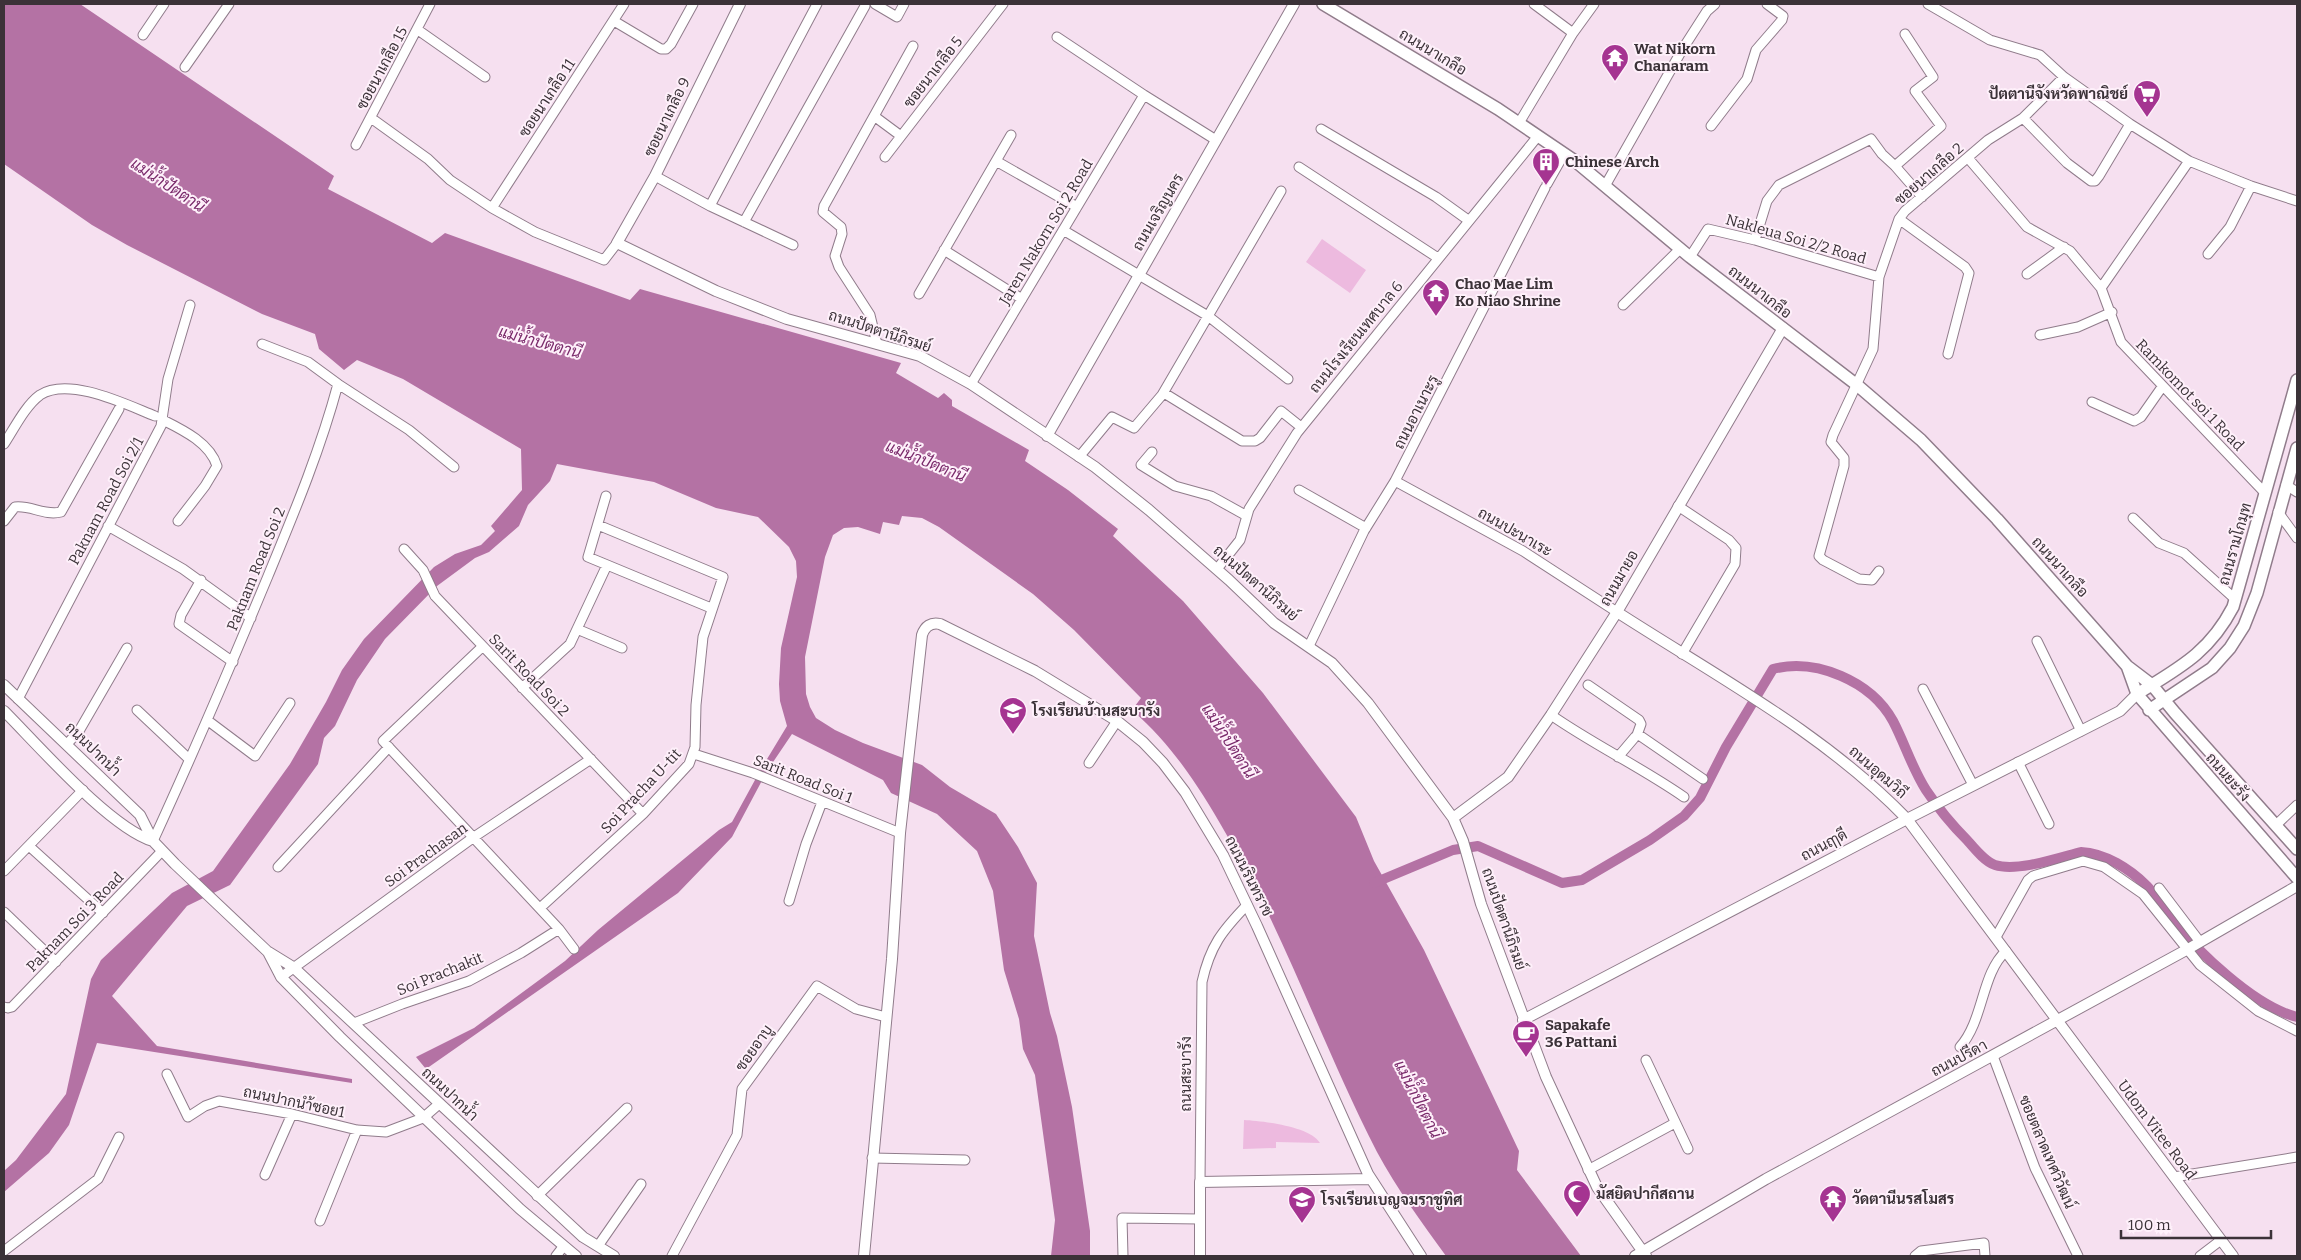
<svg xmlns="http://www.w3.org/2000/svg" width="2301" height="1260" viewBox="0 0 2301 1260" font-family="Bitter,Sarabun,serif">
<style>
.green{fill:#edbadf}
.water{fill:#b472a4}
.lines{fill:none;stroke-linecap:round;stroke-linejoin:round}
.canal{stroke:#b472a4;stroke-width:10}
.minor-casing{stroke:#907c8b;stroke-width:11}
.tertiary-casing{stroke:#907c8b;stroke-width:12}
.secondary-casing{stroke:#907c8b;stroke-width:14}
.minor{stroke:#fff;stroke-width:9}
.tertiary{stroke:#fff;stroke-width:10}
.secondary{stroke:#fff;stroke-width:11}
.labels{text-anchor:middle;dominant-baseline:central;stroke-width:4;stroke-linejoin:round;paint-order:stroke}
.poi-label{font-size:15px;font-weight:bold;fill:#3b3238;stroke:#fef0fa;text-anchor:start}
.street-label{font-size:15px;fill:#3b3238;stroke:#fef0fa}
.water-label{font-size:16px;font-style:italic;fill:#7a2a6b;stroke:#fef0fa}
</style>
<rect width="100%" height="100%" fill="#f6e0f0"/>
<!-- green -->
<path class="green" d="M 1322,239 L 1366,270 L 1350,293 L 1306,262 Z
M 1244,1120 C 1262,1121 1310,1126 1320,1143 L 1276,1142 L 1276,1148 L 1243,1149 Z"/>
<!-- water -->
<path class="water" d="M 4,4 L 80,4 L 334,176 L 328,189 L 432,243 L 445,233 L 630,300 L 640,289 L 901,363 L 896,373 L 938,398 L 944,393 L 952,400 L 952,406 L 1029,450 L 1025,461 L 1068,490 L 1118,529 L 1113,536 L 1183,601 L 1263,693 L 1356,817 L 1374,861 L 1424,950 L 1519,1151 L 1517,1170 L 1581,1256 L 1446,1256 C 1422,1223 1397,1189 1377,1152 C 1323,1047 1285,934 1225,832 C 1198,785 1173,746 1132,710 L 1141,698 L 1074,630 L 1033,594 L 939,527 L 922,518 L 902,516 L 899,525 L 883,522 L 880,534 L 858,527 L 844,528 L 833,535 L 825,557 L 805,657 L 806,694 L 810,707 L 816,718 L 835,730 L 863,743 L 922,765 L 950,787 L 996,814 L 1018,847 L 1037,883 L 1034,936 L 1050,1013 L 1057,1036 L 1072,1107 L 1090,1231 L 1090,1256 L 1051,1256 L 1055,1220 L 1035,1075 L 1023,1049 L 1019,1019 L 1004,970 L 993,891 L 977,851 L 937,814 L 891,793 L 883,780 L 792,734 L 767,771 L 732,837 L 678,893 L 426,1069 L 416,1057 L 474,1028 L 565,961 L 598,930 L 719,830 L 732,822 L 761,769 L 787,726 L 780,701 L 779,684 L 781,648 L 797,577 L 796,561 L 789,547 L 758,517 L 716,508 L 654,482 L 557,464 L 550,481 L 528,505 L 519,526 L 489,552 L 475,558 L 437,586 L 385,639 L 357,680 L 335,726 L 324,738 L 318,764 L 230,885 L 187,906 L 112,996 L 157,1046 L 352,1079 L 352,1083 L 97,1043 L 69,1125 L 49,1153 L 4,1192 L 4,1171 L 16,1160 L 66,1094 L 91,979 L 101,960 L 172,893 L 213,871 L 290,764 L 326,702 L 342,670 L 364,639 L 434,567 L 455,554 L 481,545 L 495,531 L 491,526 L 522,490 L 521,449 L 403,379 L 357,360 L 344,370 L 319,349 L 315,334 L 262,314 L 127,245 L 92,225 L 4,164 Z"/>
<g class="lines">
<!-- canal -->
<path class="canal" d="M 1374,883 L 1453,850 L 1478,846 L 1562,883 L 1582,880 L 1650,840 L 1684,816 L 1700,798 L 1726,747 L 1773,669 C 1816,658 1871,681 1893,721 C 1905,744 1912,768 1926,790 C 1938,808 1952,825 1967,840 C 1974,848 1985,862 1995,865 C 2017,872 2058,858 2081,852 C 2105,853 2130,869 2147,886 C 2156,895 2161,908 2169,917 C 2198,951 2253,1006 2297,1017"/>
<defs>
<path id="minor" d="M 875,4 L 897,17 L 904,4
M 1534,4 L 1573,33
M 1928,4 L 1990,40 L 2040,55 L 2064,77 L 2130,124 L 2189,161 L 2251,186 L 2297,201
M 614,21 L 661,49 L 666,49 L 671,44 L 693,4
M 418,30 L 485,77
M 143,35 L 164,4
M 1057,37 L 1144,95 L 1216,140
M 185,67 L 229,4
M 874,116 L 901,136
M 371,118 L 428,159 L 450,180 L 492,208 L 535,232 L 604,260 L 617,243
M 2023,118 L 2067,163 L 2091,181 L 2095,181 L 2099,176 L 2130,124
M 1519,123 L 1573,33 L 1594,4
M 1711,126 L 1747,79 L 1756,50 L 1782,20 L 1783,16 L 1767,4
M 1321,129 L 1436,197 L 1468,220
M 356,145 L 430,4
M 885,157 L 1003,4
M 1968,158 L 2027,227 L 2070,251 L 2101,288 L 2121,342 L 2265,493
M 996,161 L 1077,207
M 1895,166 L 1941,126 L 1915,91 L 1933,77 L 1905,34
M 1299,167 L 1438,258
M 655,176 L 710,206 L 793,245
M 1547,184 L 1564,154
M 1605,186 L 1682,50 L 1707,11 L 1715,4
M 710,206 L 817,4
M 492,208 L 624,4
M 1899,219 L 1965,267 L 1969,273 L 1948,354
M 744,222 L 865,6
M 1063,230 L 1208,316 L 1288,379
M 1755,240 L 1767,201 L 1779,185 L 1871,139 L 1882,154 L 1895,166 L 1922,197
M 944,250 L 1022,299
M 2208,254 L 2230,227 L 2251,186
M 1690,257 L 1708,229 L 1755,240 L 1879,277
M 2027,274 L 2064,247
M 2101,288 L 2189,161
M 919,294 L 1011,135
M 1623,305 L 1680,249
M 2040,335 L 2078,327 L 2112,312
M 877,344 L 870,315 L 839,267 L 835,256 L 842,234 L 841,227 L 823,212 L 824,206 L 913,46
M 338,384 L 409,430 L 454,467
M 971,384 L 1144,95
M 1164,393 L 1242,441 L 1255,441 L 1260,438 L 1281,411 L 1301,427
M 2092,402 L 2134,421 L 2141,417 L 2162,387
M 163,420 C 183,430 210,443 217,466 L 205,486 L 178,521
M 4,444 C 14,429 25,406 40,395 C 69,376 127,405 155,416
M 1152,452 L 1141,465 L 1175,486 L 1211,496 L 1247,516
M 1079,457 L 1112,417 L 1134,428 L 1162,395 L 1281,191
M 1395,481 L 1523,551 L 1617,612
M 2286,485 L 2297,492
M 1299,490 L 1366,528
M 606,496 L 588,557 L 711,608
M 1678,506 L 1729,540 L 1736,548 L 1735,564 L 1682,654
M 2278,512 L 2297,538
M 2133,518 L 2159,543 L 2184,553 L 2235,599
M 4,521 L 15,507 C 31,505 44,516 61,512 L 119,409
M 108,526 L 183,569 L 251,618
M 404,549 L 423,570 L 435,596 L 643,814
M 1217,569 L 1240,540 L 1249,509 L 1297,433 L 1538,136
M 1879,571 L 1872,580 L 1859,579 L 1823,560 L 1819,556 L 1844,466 L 1844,458 L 1831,442 L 1833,435 L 1873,349 L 1879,277 L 1899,219 L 1905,211 L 1988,140 L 2023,118 L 2064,77
M 201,580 L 181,615 L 179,624 L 233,662
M 577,629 L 622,648
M 2037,641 L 2081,731
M 1309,646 L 1364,531 L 1395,481 L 1545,188
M 482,647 L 383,741 L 559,929 L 574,949
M 1588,685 L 1639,720 L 1641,724 L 1637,735
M 522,688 L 570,644 L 607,565
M 1923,689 L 1973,785
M 18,699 L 161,426 L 168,379 L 190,305
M 137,710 L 189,759
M 1551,715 C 1594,745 1641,767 1684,797
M 207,720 L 255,756 L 290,703
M 67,744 L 79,731 L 127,648
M 694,754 L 753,773 L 900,833
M 1618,757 L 1635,737 L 1639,735 L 1703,779
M 2018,762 L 2049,824
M 1089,763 L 1117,721
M 2276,825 L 2297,805
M 153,841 C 193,754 231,665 268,576 C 294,513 320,451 338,384 L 308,362 L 262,344
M 29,846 L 103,913
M 278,867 L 389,747
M 4,871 L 83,790
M 2159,888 L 2200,942
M 789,901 L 806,844 L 822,802
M 540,908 L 643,814 L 689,764 L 695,747 L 696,705 L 703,637 L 723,577 L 598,525
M 4,912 L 56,962
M 1996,937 L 2028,880 L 2033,876 L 2083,861 L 2104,867 L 2143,894 L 2200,965 L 2258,1011 L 2297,1031
M 281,977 L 474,837 L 591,759
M 4,1007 L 8,1008 L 12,1007 L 162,851
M 354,1023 L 402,1004 L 469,981 L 521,953 L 559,929
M 1960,1047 C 1984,1020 1981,974 2006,951
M 1993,1056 L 2035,1168 L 2078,1256
M 1646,1060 L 1688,1149
M 167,1074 L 188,1117 L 205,1106 L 219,1101 L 292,1114 L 357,1130 L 386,1132 L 423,1118 L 439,1104
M 872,1158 L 965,1160
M 1588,1170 L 1675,1123
M 265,1175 L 292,1114
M 2174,1177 L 2297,1157
M 1200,1182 L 1202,982 C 1210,946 1222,931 1247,905
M 537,1196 L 627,1108
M 320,1221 L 357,1130
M 598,1246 L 641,1184
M 4,1251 L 98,1179 L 119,1137
M 556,1256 L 563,1247
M 672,1256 L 737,1135 L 742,1089 L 817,986 L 856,1009 L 886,1017
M 1123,1256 L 1122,1218 L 1200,1219
M 1915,1256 L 1921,1251 L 1984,1243 L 1985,1256
M 2200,1256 L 2221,1240"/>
<path id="tertiary" d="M 740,4 L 655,176 L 617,243 L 716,291 L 787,319 L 920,356 L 971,384 L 1095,467 L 1149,510 L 1229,580 L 1274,623 L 1332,663 L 1368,703 L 1453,818 L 1463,841 L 1481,904 L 1546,1077 L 1597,1187 L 1646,1256
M 1047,436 L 1294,4
M 1617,612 C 1716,676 1824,733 1907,819 L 2233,1256
M 4,685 L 140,815 L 153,841 L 175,864 L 267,951 L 293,967 L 583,1237 L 614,1256
M 4,711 C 38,745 110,828 153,841
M 1453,818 L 1508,777 L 1551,715 L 1617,612 L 1783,328
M 268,952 L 281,977 L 340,1037 L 520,1209 L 576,1256
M 1523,1020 L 1907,819 L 2120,711 L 2137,694
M 864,1256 L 892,959 L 900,833 L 922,635 C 925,626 931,622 940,624 L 1035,671 L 1117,721 L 1143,742 L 1163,763 L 1185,792 L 1223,855 L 1257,926 L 1368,1174 L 1421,1256
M 1200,1256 L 1200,1182 L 1371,1179
M 1635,1256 L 1766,1179 L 2188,949 L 2297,886"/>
<path id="secondary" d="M 1323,4 L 1498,109 L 1575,161 L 1690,257 L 1857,385 L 1921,440 L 1997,519 L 2127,666 L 2152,685 L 2175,713 L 2297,849
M 2127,666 L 2137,694 L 2297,878
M 2137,694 C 2179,668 2209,653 2233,607 L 2297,380
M 2149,710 L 2212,668 L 2230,648 L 2244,626 L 2257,593 L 2297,448"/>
</defs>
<!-- minor casing -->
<use href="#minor" class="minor-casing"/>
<!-- tertiary casing -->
<use href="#tertiary" class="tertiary-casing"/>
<!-- secondary casing -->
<use href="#secondary" class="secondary-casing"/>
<!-- minor -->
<use href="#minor" class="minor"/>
<!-- tertiary -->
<use href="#tertiary" class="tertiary"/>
<!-- secondary -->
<use href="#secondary" class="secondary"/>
</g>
<!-- icons -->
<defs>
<symbol id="temple-pin" viewBox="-11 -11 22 30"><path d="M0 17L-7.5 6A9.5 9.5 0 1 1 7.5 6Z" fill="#a53491" stroke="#fef0fa"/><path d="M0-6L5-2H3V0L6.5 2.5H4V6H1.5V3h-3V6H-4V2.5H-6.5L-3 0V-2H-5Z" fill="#fff"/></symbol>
<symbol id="supermarket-pin" viewBox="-11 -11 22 30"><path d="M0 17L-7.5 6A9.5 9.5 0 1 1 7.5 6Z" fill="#a53491" stroke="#fef0fa"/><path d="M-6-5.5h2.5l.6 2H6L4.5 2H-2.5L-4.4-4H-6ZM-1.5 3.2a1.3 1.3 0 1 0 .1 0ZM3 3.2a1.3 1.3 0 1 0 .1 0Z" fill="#fff"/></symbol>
<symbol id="building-pin" viewBox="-11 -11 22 30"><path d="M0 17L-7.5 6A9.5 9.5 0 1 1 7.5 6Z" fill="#a53491" stroke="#fef0fa"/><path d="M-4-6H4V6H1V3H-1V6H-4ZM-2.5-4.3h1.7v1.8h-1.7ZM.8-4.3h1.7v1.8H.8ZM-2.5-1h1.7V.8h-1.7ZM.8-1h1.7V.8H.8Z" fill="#fff"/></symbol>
<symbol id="school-pin" viewBox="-11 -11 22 30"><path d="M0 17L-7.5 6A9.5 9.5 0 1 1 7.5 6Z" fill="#a53491" stroke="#fef0fa"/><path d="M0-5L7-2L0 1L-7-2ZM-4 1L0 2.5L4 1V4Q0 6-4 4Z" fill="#fff"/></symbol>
<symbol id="cafe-pin" viewBox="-11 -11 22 30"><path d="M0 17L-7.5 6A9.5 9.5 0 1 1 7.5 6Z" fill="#a53491" stroke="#fef0fa"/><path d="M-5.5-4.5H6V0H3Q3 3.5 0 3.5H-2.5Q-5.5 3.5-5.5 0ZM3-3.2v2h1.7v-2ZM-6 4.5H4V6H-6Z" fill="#fff"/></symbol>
<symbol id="mosque-pin" viewBox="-11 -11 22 30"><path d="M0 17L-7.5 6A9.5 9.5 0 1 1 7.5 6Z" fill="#a53491" stroke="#fef0fa"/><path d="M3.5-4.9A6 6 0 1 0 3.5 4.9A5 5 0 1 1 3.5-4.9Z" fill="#fff"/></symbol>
</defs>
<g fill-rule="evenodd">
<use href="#temple-pin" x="1599" y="42" width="32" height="43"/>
<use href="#supermarket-pin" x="2131" y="78" width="32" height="43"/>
<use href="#building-pin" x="1530" y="146" width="32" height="43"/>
<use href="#temple-pin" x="1420" y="277" width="32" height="43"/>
<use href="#school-pin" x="997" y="695" width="32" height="43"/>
<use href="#cafe-pin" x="1510" y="1018" width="32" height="43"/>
<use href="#mosque-pin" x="1561" y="1178" width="32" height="43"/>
<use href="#temple-pin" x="1817" y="1183" width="32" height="43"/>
<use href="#school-pin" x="1286" y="1184" width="32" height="43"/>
</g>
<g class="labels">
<!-- poi labels -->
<g class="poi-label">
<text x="1634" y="49">Wat Nikorn<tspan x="1634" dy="17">Chanaram</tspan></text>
<text x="2128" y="94" text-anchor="end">ปัตตานีจังหวัดพาณิชย์</text>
<text x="1565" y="162">Chinese Arch</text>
<text x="1455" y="284">Chao Mae Lim<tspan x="1455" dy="17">Ko Niao Shrine</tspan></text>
<text x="1032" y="711">โรงเรียนบ้านสะบารัง</text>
<text x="1545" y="1025">Sapakafe<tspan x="1545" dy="17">36 Pattani</tspan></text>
<text x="1596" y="1194">มัสยิดปากีสถาน</text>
<text x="1852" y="1199">วัดตานีนรสโมสร</text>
<text x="1321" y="1200">โรงเรียนเบญจมราชูทิศ</text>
</g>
<!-- street labels -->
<g class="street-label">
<text transform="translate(1433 52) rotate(31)">ถนนนาเกลือ</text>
<text transform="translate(382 68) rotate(-62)">ซอยนาเกลือ 15</text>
<text transform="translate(933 72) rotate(-52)">ซอยนาเกลือ 5</text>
<text transform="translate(547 98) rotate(-57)">ซอยนาเกลือ 11</text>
<text transform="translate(667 117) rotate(-64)">ซอยนาเกลือ 9</text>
<text transform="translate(1929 174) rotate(-41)">ซอยนาเกลือ 2</text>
<text transform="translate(1158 212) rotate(-60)">ถนนเจริญนคร</text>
<text transform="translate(1046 232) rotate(-59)">Jaren Nakorn Soi 2 Road</text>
<text transform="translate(1796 239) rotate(16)">Nakleua Soi 2/2 Road</text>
<text transform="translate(1760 292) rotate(38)">ถนนนาเกลือ</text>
<text transform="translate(880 331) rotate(18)">ถนนปัตตานีภิรมย์</text>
<text transform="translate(1356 337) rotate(-51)">ถนนโรงเรียนเทศบาล 6</text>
<text transform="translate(2190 395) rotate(46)">Ramkomot soi 1 Road</text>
<text transform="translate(1416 412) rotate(-63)">ถนนอาเนาะรู</text>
<text transform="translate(106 501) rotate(-62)">Paknam Road Soi 2/1</text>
<text transform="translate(1515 532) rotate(30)">ถนนปะนาเระ</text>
<text transform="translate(2235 544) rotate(-74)">ถนนรามโกมุท</text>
<text transform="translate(2060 567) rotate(48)">ถนนนาเกลือ</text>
<text transform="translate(256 569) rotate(-68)">Paknam Road Soi 2</text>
<text transform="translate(1619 578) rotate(-60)">ถนนมายอ</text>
<text transform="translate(1256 583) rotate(41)">ถนนปัตตานีภิรมย์</text>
<text transform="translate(529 675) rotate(46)">Sarit Road Soi 2</text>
<text transform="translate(93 749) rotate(44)">ถนนปากน้ำ</text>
<text transform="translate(1878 772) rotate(41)">ถนนอุดมวิถี</text>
<text transform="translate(2228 777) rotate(49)">ถนนยะรัง</text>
<text transform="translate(803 779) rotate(22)">Sarit Road Soi 1</text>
<text transform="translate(641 791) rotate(-47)">Soi Pracha U-tit</text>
<text transform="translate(1824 845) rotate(-28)">ถนนฤๅดี</text>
<text transform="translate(426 855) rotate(-36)">Soi Prachasan</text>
<text transform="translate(1249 876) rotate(63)">ถนนนรินทราช</text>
<text transform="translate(1504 919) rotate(71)">ถนนปัตตานีภิรมย์</text>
<text transform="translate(75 922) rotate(-46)">Paknam Soi 3 Road</text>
<text transform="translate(440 974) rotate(-22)">Soi Prachakit</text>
<text transform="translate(754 1048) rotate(-55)">ซอยอาบู</text>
<text transform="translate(1959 1058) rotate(-28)">ถนนปรีดา</text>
<text transform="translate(1186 1074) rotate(-90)">ถนนสะบารัง</text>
<text transform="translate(450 1094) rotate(43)">ถนนปากน้ำ</text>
<text transform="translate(294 1102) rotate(12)">ถนนปากนำ้ซอย1</text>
<text transform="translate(2157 1130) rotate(53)">Udom Vitee Road</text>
<text transform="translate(2047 1152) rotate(67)">ซอยตลาดเทศวิวัฒน์</text>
</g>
<!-- water labels -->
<g class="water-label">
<text transform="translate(168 185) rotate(33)">แม่น้ำปัตตานี</text>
<text transform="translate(540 342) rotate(15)">แม่น้ำปัตตานี</text>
<text transform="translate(926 461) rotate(22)">แม่น้ำปัตตานี</text>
<text transform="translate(1229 741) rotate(57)">แม่น้ำปัตตานี</text>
<text transform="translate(1418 1099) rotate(63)">แม่น้ำปัตตานี</text>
</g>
</g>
<!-- border -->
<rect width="2301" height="1260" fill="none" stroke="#3b3238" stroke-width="10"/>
<!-- scale -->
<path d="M2121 1230v8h150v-8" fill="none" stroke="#3b3238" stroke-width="2.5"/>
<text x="2128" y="1230" font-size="15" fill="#3b3238" stroke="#fef0fa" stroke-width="4" paint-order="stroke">100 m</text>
</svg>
